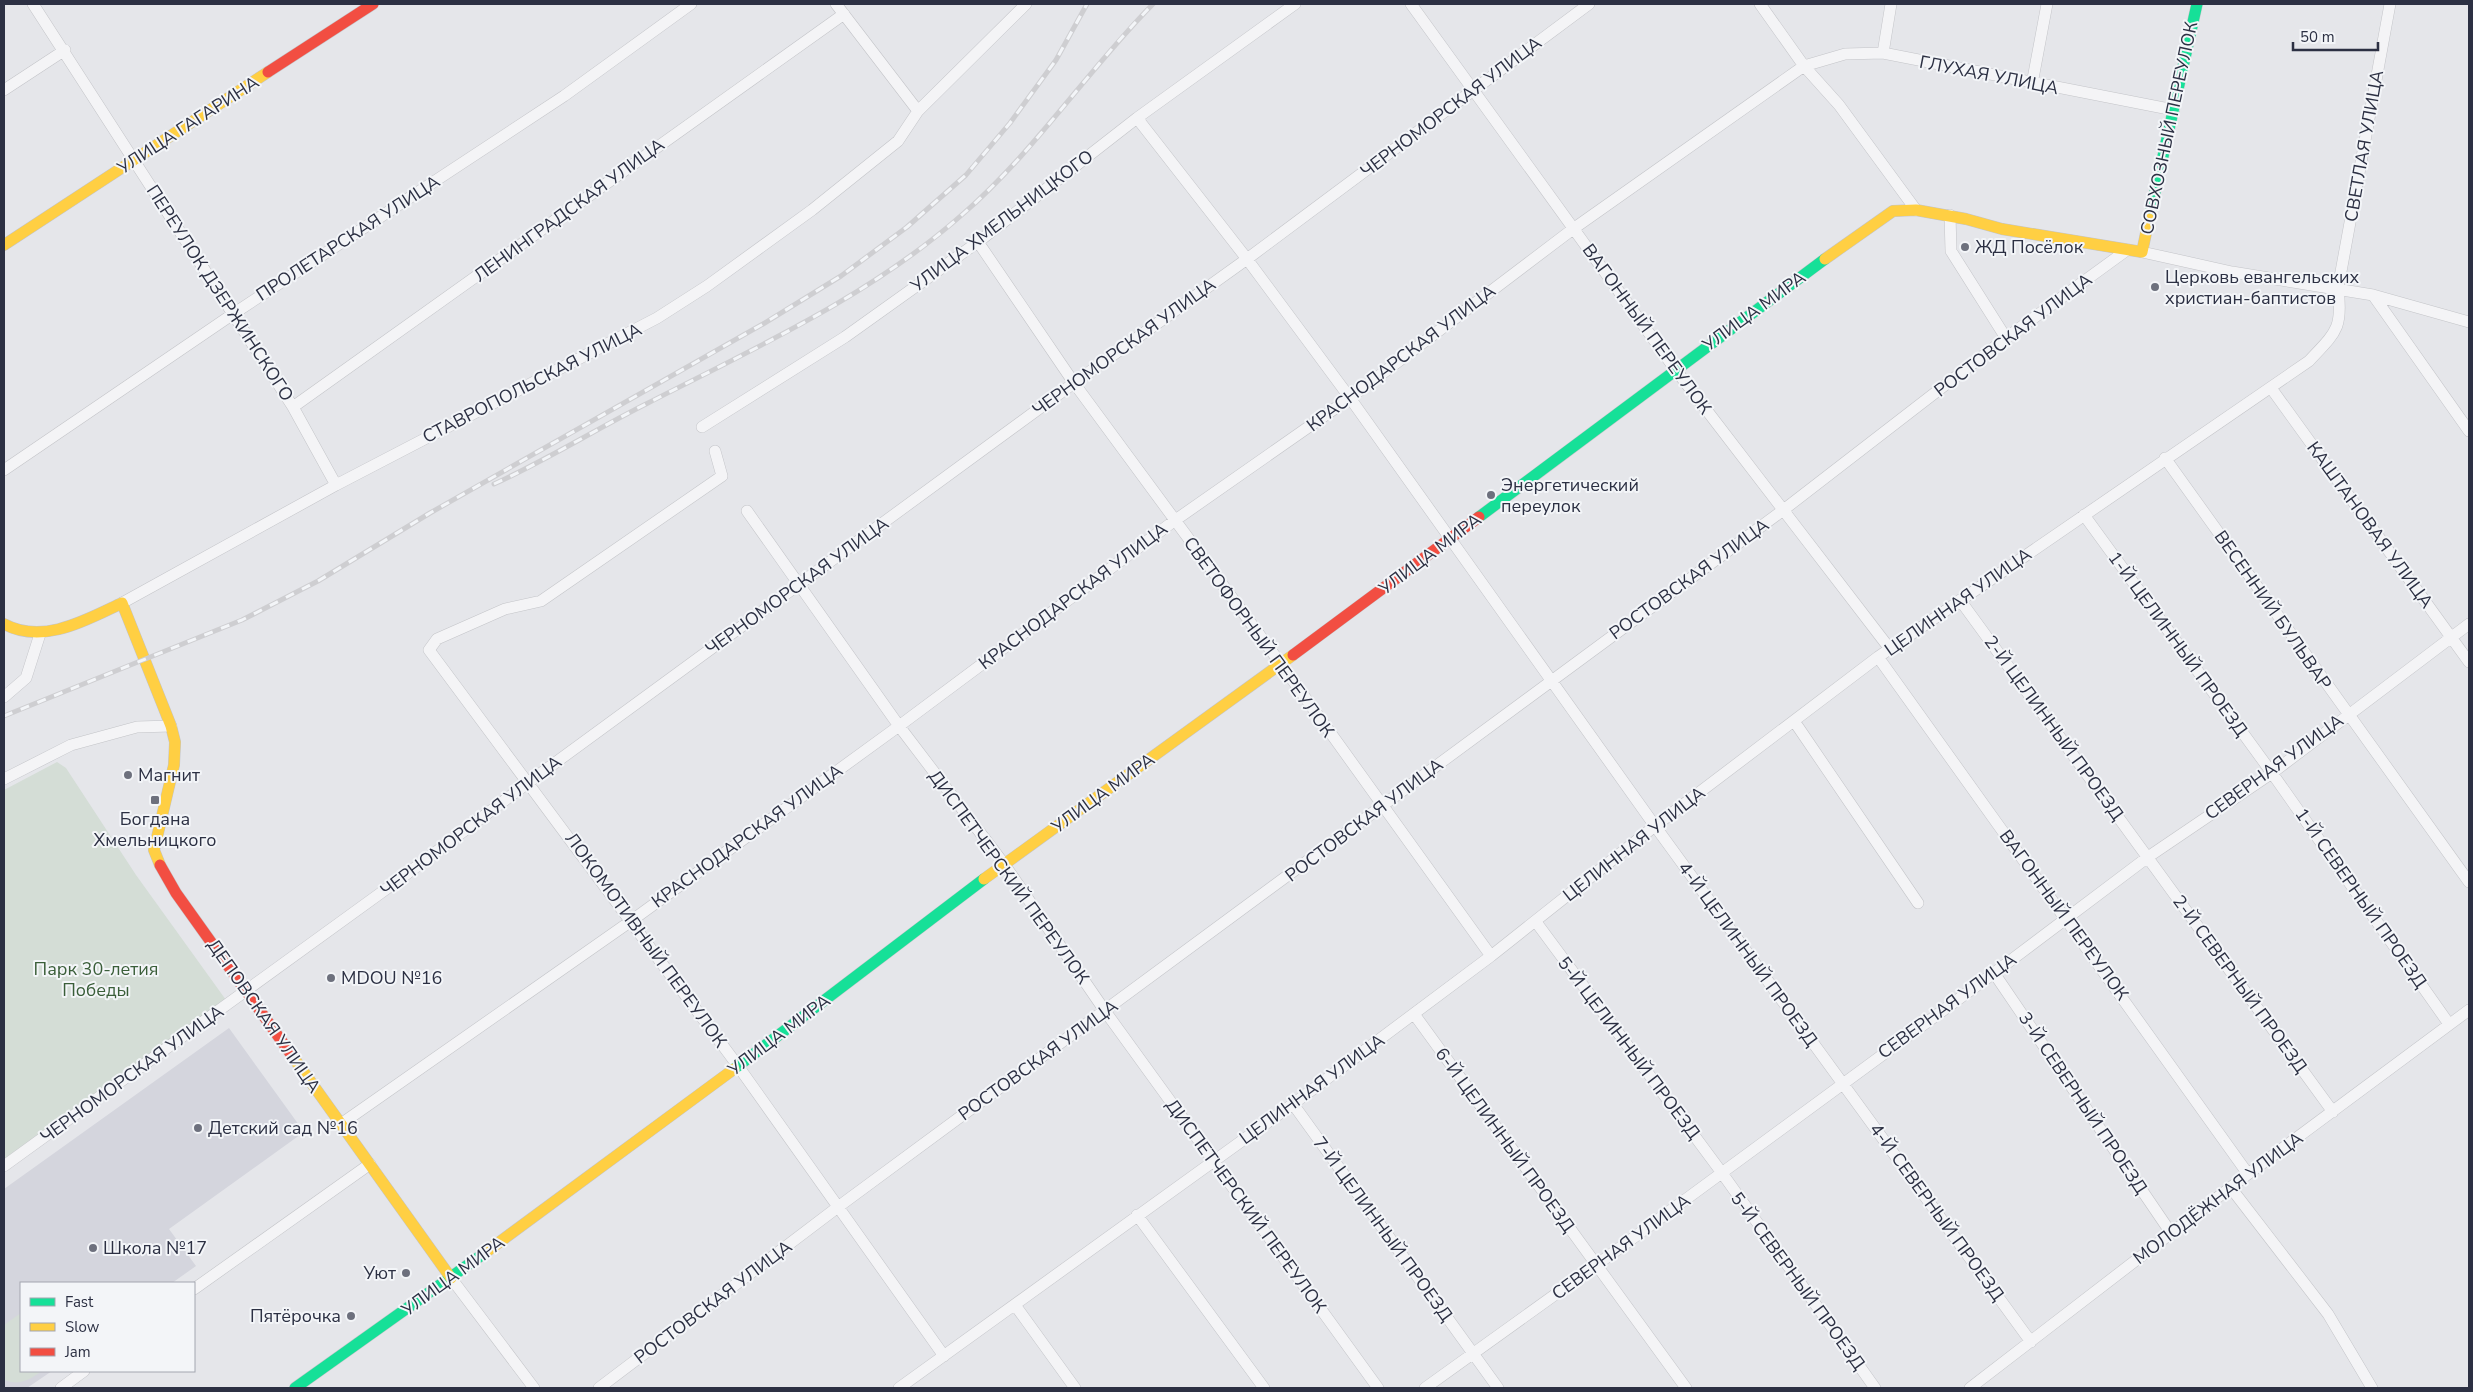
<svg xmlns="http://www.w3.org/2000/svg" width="2473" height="1392" viewBox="0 0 2473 1392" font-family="'Nunito Sans',sans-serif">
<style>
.built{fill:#d4d5dd}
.green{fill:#d4ddd6}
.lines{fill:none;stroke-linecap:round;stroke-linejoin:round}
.street-casing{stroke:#c3c4c8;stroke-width:12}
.fast-casing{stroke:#c3c4c8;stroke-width:12}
.slow-casing{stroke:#c3c4c8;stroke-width:12}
.jam-casing{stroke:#c3c4c8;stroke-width:12}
.street{stroke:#f4f4f6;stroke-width:11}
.fast{stroke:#16e098;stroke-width:11}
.slow{stroke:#ffcf43;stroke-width:11}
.jam{stroke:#f24e42;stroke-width:11}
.rail-casing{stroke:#ceced1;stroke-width:5}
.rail{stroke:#f3f5f8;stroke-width:3;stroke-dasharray:9;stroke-linecap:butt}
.poi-dot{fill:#6d707d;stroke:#f3f5f8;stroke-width:2}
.labels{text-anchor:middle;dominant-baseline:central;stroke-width:4;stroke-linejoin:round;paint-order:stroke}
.street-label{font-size:18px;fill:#2c3043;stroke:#f3f5f8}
.poi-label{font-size:18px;fill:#2c3043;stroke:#f3f5f8;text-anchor:start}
.park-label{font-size:18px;fill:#3a5e39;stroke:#f3f5f8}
</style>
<rect width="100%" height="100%" fill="#e5e6ea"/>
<!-- built -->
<path class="built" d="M 229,1028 L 304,1132 L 169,1229 L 196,1266 L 172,1283 L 21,1283 L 21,1371 L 52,1371 L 27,1388 L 4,1388 L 4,1189 Z"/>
<!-- green -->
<path class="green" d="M 57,762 L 66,768 L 136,875 L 226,1000 L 4,1159 L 4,790 Z
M 21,1313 L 21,1371 L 42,1371 C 29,1380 19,1386 4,1380 L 4,1325 Z"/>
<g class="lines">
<defs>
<path id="street" d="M 33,4 L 293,407 L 336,485
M 836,4 L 918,111
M 1411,4 L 1675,369 L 1890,649
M 1760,4 L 1804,66 L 1839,105 L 1916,210
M 1883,53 L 1891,4
M 2032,84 L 2047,4
M 4,90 L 65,50
M 1137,118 L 1247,259 L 1350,398 L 1655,826 L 2031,1342
M 1950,215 L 1951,251 L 2006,338
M 978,242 L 1074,383 L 1281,664 L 1491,956
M 2142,252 L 2232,272 L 2373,295 L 2469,322
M 2373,295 L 2469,431
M 2271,388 L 2469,662
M 293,407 L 844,14
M 702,427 L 845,337 L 978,242 L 1137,118 L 1295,4
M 715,451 L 722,476 L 541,601 L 505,609 L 437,639 L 429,650 L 738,1066 L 944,1356
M 2165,458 L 2469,882
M 4,470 L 233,314 L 564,96 L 691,4
M 747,511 L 899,726 L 1004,864 L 1105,1011 L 1378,1388
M 2084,515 L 2272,773 L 2449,1024
M 1960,600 L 2333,1112
M 122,603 L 336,485 L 657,318 L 707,286 L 812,210 L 898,141 L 918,111 L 1026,4
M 1878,657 L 2248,1174
M 4,697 L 26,678 L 40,634
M 1794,721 L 1918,903
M 4,779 L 71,745 L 137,727 L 171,726
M 1536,922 L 1722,1173 L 1875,1388
M 1994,973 L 2171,1233
M 1414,1014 L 1686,1388
M 1293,1104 L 1498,1388
M 341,1124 L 631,921 L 899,726 L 1174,521 L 1350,398 L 1573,229 L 1804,66 L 1845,54 L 1883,53 L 2174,110
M 4,1166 L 400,879 L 529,782 L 1074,383 L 1247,259 L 1589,4
M 2231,1188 L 2328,1314 L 2372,1388
M 1137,1215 L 1264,1388
M 451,1278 L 534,1388
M 194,1289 L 370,1164
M 1015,1305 L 1075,1388
M 61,1388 L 84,1371
M 599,1388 L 838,1207 L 1782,511 L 2006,338 L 2127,250
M 899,1388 L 1293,1104 L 1491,956 L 1655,826 L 1878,657 L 2309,361 C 2336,332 2343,329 2338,288 L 2390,4
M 1425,1388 L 1595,1266 L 1994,973 L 2148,857 L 2272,773 L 2469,624
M 1970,1388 L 2248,1174 L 2469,1010"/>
<path id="fast" d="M 2149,219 L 2197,4
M 1479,517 L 1825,259
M 734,1069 L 984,879
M 295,1388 L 486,1252"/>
<path id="slow" d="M 4,245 L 268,72
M 1825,259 L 1893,211 L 1916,210 L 1966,219 L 2002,229 L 2142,252 L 2149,219
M 4,624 C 43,645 86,620 122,603 L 171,726 L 175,742 L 174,765 L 154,850 L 160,865
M 984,879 L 1293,655
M 293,1057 L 451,1278
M 486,1252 L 734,1069"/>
<path id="jam" d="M 268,72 L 373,4
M 1293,655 L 1479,517
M 160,865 L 176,893 L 293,1057"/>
</defs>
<!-- street casing -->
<use href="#street" class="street-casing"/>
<!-- fast casing -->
<use href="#fast" class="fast-casing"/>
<!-- slow casing -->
<use href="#slow" class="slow-casing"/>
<!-- jam casing -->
<use href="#jam" class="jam-casing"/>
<!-- street -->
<use href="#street" class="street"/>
<!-- fast -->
<use href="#fast" class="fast"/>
<!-- slow -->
<use href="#slow" class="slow"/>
<!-- jam -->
<use href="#jam" class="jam"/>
<defs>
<path id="rail" d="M 494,484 C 547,460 596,429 648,403 C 757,347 872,295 964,213 C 1035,151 1087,71 1153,4
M 4,716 L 242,620 L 318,581 L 430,513 L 763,324 L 841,276 L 907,227 L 966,175 L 1010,123 L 1056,60 L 1087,4"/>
</defs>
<!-- rail casing -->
<use href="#rail" class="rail-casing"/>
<!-- rail -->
<use href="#rail" class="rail"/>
</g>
<!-- markers -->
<g class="poi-dot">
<circle cx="1965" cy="247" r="5"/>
<circle cx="2155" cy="287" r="5"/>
<circle cx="1491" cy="495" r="5"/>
<circle cx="128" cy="775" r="5"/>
<rect x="150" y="795" width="10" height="10" rx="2.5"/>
<circle cx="331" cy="978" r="5"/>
<circle cx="198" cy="1128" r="5"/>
<circle cx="93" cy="1248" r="5"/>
<circle cx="406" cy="1273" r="5"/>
<circle cx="351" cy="1316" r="5"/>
</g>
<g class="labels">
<!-- street labels -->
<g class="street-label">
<text transform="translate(1989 75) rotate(11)">ГЛУХАЯ УЛИЦА</text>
<text transform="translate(1451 107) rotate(-37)">ЧЕРНОМОРСКАЯ УЛИЦА</text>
<text transform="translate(188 125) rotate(-33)">УЛИЦА ГАГАРИНА</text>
<text transform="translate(2169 128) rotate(-78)">СОВХОЗНЫЙ ПЕРЕУЛОК</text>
<text transform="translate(2364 146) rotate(-80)">СВЕТЛАЯ УЛИЦА</text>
<text transform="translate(569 210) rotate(-36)">ЛЕНИНГРАДСКАЯ УЛИЦА</text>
<text transform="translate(1002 221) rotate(-37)">УЛИЦА ХМЕЛЬНИЦКОГО</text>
<text transform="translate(348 238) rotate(-33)">ПРОЛЕТАРСКАЯ УЛИЦА</text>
<text transform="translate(220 293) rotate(57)">ПЕРЕУЛОК ДЗЕРЖИНСКОГО</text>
<text transform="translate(1754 311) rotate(-36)">УЛИЦА МИРА</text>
<text transform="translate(1647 329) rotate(54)">ВАГОННЫЙ ПЕРЕУЛОК</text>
<text transform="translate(2013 335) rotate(-37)">РОСТОВСКАЯ УЛИЦА</text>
<text transform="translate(1124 347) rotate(-36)">ЧЕРНОМОРСКАЯ УЛИЦА</text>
<text transform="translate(1401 358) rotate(-37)">КРАСНОДАРСКАЯ УЛИЦА</text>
<text transform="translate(532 383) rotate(-27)">СТАВРОПОЛЬСКАЯ УЛИЦА</text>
<text transform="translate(2370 525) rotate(54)">КАШТАНОВАЯ УЛИЦА</text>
<text transform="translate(1430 554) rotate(-37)">УЛИЦА МИРА</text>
<text transform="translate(1689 579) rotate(-36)">РОСТОВСКАЯ УЛИЦА</text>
<text transform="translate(797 586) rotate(-36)">ЧЕРНОМОРСКАЯ УЛИЦА</text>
<text transform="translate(1073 596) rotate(-37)">КРАСНОДАРСКАЯ УЛИЦА</text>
<text transform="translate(1958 602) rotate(-35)">ЦЕЛИННАЯ УЛИЦА</text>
<text transform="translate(2273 610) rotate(55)">ВЕСЕННИЙ БУЛЬВАР</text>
<text transform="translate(1259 637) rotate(54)">СВЕТОФОРНЫЙ ПЕРЕУЛОК</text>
<text transform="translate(2178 644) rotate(54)">1-Й ЦЕЛИННЫЙ ПРОЕЗД</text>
<text transform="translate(2054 728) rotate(54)">2-Й ЦЕЛИННЫЙ ПРОЕЗД</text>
<text transform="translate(2274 767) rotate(-36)">СЕВЕРНАЯ УЛИЦА</text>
<text transform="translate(1103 793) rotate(-36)">УЛИЦА МИРА</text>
<text transform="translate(1364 820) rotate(-37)">РОСТОВСКАЯ УЛИЦА</text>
<text transform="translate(471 826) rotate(-37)">ЧЕРНОМОРСКАЯ УЛИЦА</text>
<text transform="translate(747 836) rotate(-36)">КРАСНОДАРСКАЯ УЛИЦА</text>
<text transform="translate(1634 844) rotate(-38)">ЦЕЛИННАЯ УЛИЦА</text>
<text transform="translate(1009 877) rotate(54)">ДИСПЕТЧЕРСКИЙ ПЕРЕУЛОК</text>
<text transform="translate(2361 898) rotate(55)">1-Й СЕВЕРНЫЙ ПРОЕЗД</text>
<text transform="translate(2064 915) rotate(54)">ВАГОННЫЙ ПЕРЕУЛОК</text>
<text transform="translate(646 940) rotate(54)">ЛОКОМОТИВНЫЙ ПЕРЕУЛОК</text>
<text transform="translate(1748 954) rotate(54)">4-Й ЦЕЛИННЫЙ ПРОЕЗД</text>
<text transform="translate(2240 984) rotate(54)">2-Й СЕВЕРНЫЙ ПРОЕЗД</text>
<text transform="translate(1947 1006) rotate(-36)">СЕВЕРНАЯ УЛИЦА</text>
<text transform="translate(264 1016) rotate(55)">ДЕПОВСКАЯ УЛИЦА</text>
<text transform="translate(779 1035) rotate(-37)">УЛИЦА МИРА</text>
<text transform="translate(1629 1048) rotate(53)">5-Й ЦЕЛИННЫЙ ПРОЕЗД</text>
<text transform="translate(1038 1060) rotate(-36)">РОСТОВСКАЯ УЛИЦА</text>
<text transform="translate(132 1074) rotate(-36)">ЧЕРНОМОРСКАЯ УЛИЦА</text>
<text transform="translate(1312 1089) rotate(-36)">ЦЕЛИННАЯ УЛИЦА</text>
<text transform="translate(2083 1103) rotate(56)">3-Й СЕВЕРНЫЙ ПРОЕЗД</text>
<text transform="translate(1505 1140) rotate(54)">6-Й ЦЕЛИННЫЙ ПРОЕЗД</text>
<text transform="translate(2218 1198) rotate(-37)">МОЛОДЁЖНАЯ УЛИЦА</text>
<text transform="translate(1246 1206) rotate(54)">ДИСПЕТЧЕРСКИЙ ПЕРЕУЛОК</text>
<text transform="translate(1937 1212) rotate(54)">4-Й СЕВЕРНЫЙ ПРОЕЗД</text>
<text transform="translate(1383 1229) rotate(54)">7-Й ЦЕЛИННЫЙ ПРОЕЗД</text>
<text transform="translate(1621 1247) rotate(-36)">СЕВЕРНАЯ УЛИЦА</text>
<text transform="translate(453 1276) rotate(-36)">УЛИЦА МИРА</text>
<text transform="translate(1798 1281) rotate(54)">5-Й СЕВЕРНЫЙ ПРОЕЗД</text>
<text transform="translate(713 1302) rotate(-37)">РОСТОВСКАЯ УЛИЦА</text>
</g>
<!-- poi labels -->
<g class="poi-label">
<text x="1975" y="247">ЖД Посёлок</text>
<text x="2165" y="277">Церковь евангельских<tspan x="2165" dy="21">христиан-баптистов</tspan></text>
<text x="1501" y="485">Энергетический<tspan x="1501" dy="21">переулок</tspan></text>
<text x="138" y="775">Магнит</text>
<text x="155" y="819" text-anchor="middle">Богдана<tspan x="155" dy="21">Хмельницкого</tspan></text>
<text x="341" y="978">MDOU №16</text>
<text x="208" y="1128">Детский сад №16</text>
<text x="103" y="1248">Школа №17</text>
<text x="396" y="1273" text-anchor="end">Уют</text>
<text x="341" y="1316" text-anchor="end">Пятёрочка</text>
</g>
<!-- park labels -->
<g class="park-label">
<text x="96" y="969">Парк 30-летия<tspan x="96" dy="21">Победы</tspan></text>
</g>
</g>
<!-- border -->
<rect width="2473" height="1392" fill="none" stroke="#2c3043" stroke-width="10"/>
<!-- legend -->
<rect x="20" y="1282" width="175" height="90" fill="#f3f5f8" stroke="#a3a6b0"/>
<rect x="30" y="1298" width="25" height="8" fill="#16e098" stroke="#a3a6b0"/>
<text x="65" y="1307" font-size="15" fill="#2c3043">Fast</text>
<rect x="30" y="1323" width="25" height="8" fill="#ffcf43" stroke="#a3a6b0"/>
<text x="65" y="1332" font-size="15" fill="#2c3043">Slow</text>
<rect x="30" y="1348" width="25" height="8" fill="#f24e42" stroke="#a3a6b0"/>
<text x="65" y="1357" font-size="15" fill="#2c3043">Jam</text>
<!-- scale -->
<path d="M2293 42v8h85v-8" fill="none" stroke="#2c3043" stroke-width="2.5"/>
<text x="2300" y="42" font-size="15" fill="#2c3043" stroke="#f3f5f8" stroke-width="4" paint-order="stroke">50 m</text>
</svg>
